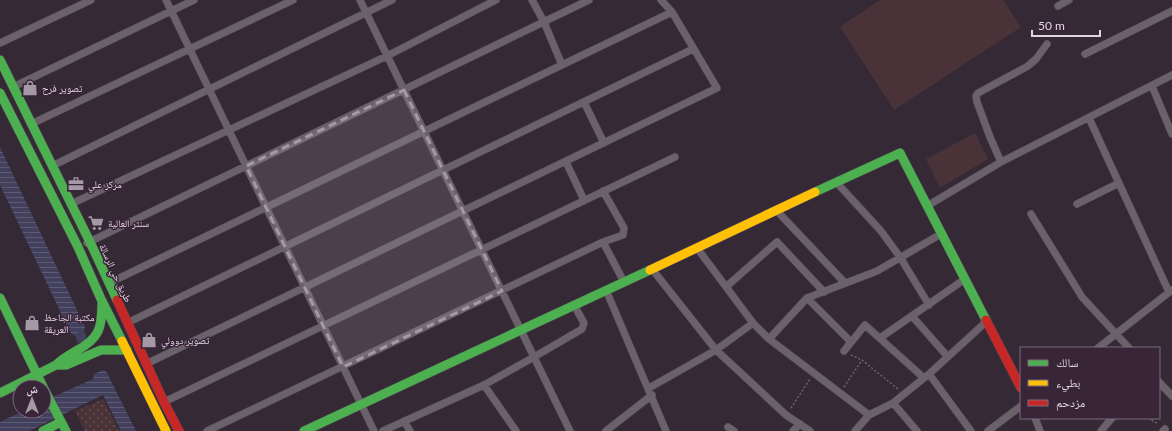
<svg xmlns="http://www.w3.org/2000/svg" width="1172" height="431" viewBox="0 0 1172 431" font-family="Lato,'Noto Naskh Arabic',sans-serif">
<style>
.green{fill:url(#green-dots)}
.pitch{fill:#4a3338}
.water{fill:url(#water-rules)}
.lines{fill:none;stroke-linecap:round;stroke-linejoin:round}
.canal{stroke:#42405c;stroke-width:10}
.street-casing{stroke:#4f454f;stroke-width:8}
.fast-casing{stroke:#4f454f;stroke-width:10}
.slow-casing{stroke:#4f454f;stroke-width:10}
.jam-casing{stroke:#4f454f;stroke-width:10}
.path{stroke:#6e666e;stroke-width:1.5;stroke-dasharray:2 2;stroke-linecap:butt}
.street{stroke:#6b616a;stroke-width:7}
.fast{stroke:#4caf50;stroke-width:9}
.slow{stroke:#ffc107;stroke-width:9}
.jam{stroke:#c62828;stroke-width:9}
.marked{fill:#a599a5;fill-opacity:0.2;stroke:#a599a5;stroke-width:3;stroke-dasharray:8 5;stroke-linejoin:round}
.labels{text-anchor:middle;dominant-baseline:central;stroke-width:3;stroke-linejoin:round;paint-order:stroke}
.poi-label{font-size:10px;fill:#e2d5e2;stroke:#382538;text-anchor:start}
.street-label{font-size:10px;fill:#e2d5e2;stroke:#382538}
</style>
<defs>
<pattern id="green-dots" width="8" height="8" patternUnits="userSpaceOnUse"><rect width="8" height="8" fill="#4a3338"/><path d="M2 2h.1M6 6h.1" fill="none" stroke="#645054" stroke-width="1.8" stroke-linecap="round"/></pattern>
<pattern id="water-rules" width="6" height="5" patternUnits="userSpaceOnUse"><rect width="6" height="5" fill="#42405c"/><path d="M0 2.5h6" fill="none" stroke="#5d5b73"/></pattern>
</defs>
<rect width="100%" height="100%" fill="#342934"/>
<!-- green -->
<path class="green" d="M 103,399 L 119,431 L 85,431 L 75,411 Z"/>
<!-- pitch -->
<path class="pitch" d="M 880,0 L 1003,0 L 1021,27 L 894,110 L 840,27 Z
M 975,133 L 988,159 L 940,188 L 926,159 Z"/>
<!-- water -->
<path class="water" d="M 0,147 L 85,327 L 84,332 L 81,336 L 75,336 L 70,332 L 0,185 Z
M 103,370 L 106,371 L 136,431 L 121,431 L 103,395 L 29,431 L 0,431 L 0,422 L 23,411 L 44,411 L 44,401 L 93,379 L 94,374 Z"/>
<g class="lines">
<!-- canal -->
<path class="canal" d="M 81,336 L 81,338"/>
<defs>
<path id="street" d="M 166,0 L 374,431
M 360,0 L 570,431
M 532,0 L 544,22 L 562,65
M 1058,6 L 1069,0
M 0,43 L 91,0
M 1085,54 L 1172,11
M 1152,86 L 1172,134
M 13,87 L 194,0
M 584,102 L 604,143
M 1089,118 L 1169,292
M 31,124 L 293,0
M 566,162 L 584,200
M 1001,162 L 990,137 L 977,102 L 976,96 L 978,93 L 1028,66 L 1036,59 L 1047,44
M 52,166 L 392,0
M 837,183 L 881,231 L 900,257 L 929,305
M 71,204 L 387,56 L 496,0
M 1077,204 L 1119,183
M 927,206 L 1001,162 L 1172,75
M 777,211 L 845,283
M 1031,214 L 1082,297 L 1129,348
M 603,242 L 624,282
M 87,243 L 589,0
M 697,248 L 753,323 L 769,339 L 869,415
M 652,269 L 716,350 L 786,415 L 810,431
M 109,283 L 672,12
M 727,286 L 777,242 L 824,292
M 606,290 L 666,431
M 807,298 L 851,342
M 912,316 L 948,357
M 127,323 L 693,49
M 880,338 L 965,279
M 769,339 L 807,298 L 877,271 L 941,234
M 1098,348 L 1172,290
M 844,351 L 865,325 L 924,378
M 146,364 L 717,88 L 672,12 L 661,0
M 929,374 L 971,431
M 1159,382 L 1172,396
M 484,385 L 516,431
M 649,388 L 716,350 L 753,323
M 164,402 L 675,157
M 893,403 L 917,431
M 1035,418 L 1040,431
M 404,421 L 410,431
M 728,427 L 734,431
M 207,431 L 603,242 L 623,235 L 624,228 L 603,191
M 383,431 L 484,385 L 534,357 L 582,329 L 584,323 L 574,305
M 606,431 L 652,395
M 793,431 L 800,424
M 855,431 L 869,415 L 893,403 L 929,374 L 987,321
M 988,431 L 1021,406
M 1101,431 L 1112,418
M 1163,431 L 1165,429"/>
<path id="fast" d="M 0,60 L 90,242 L 117,300
M 0,93 L 78,247 L 101,299 L 122,341
M 815,192 L 900,153 L 986,320
M 0,298 L 43,387
M 56,365 C 62,359 69,355 76,351 C 100,338 102,328 102,302
M 44,389 L 66,431
M 0,393 L 56,365 L 66,365 L 101,350 L 127,350
M 43,431 L 61,422
M 304,431 L 650,270"/>
<path id="slow" d="M 650,270 L 815,192
M 122,341 L 166,431"/>
<path id="jam" d="M 117,300 L 164,402 L 179,431
M 986,320 L 1021,388"/>
</defs>
<!-- street casing -->
<use href="#street" class="street-casing"/>
<!-- fast casing -->
<use href="#fast" class="fast-casing"/>
<!-- slow casing -->
<use href="#slow" class="slow-casing"/>
<!-- jam casing -->
<use href="#jam" class="jam-casing"/>
<!-- path -->
<path class="path" d="M 851,355 L 862,360 L 898,389
M 844,387 L 862,360
M 791,408 L 810,379
M 1148,418 L 1158,424"/>
<!-- street -->
<use href="#street" class="street"/>
<!-- fast -->
<use href="#fast" class="fast"/>
<!-- slow -->
<use href="#slow" class="slow"/>
<!-- jam -->
<use href="#jam" class="jam"/>
</g>
<!-- marked area -->
<path class="marked" d="M 404,90 L 502,291 L 343,367 L 246,166 Z"/>
<!-- icons -->
<defs>
<symbol id="shop-bare" viewBox="-9 -9 18 18"><path d="M-5-2.5h2.3a2.7 3.5 0 0 1 5.4 0H5L5.5 6h-11ZM-1.5-2.5h3a1.5 2.3 0 0 0-3 0Z" fill="#a599a5" stroke="#382538" stroke-width="2.5" paint-order="stroke"/></symbol>
<symbol id="office-bare" viewBox="-9 -9 18 18"><path d="M-6-3h4V-5.5h4V-3h4V5H-6ZM-1-4.5V-3h2v-1.5ZM-6 0V1H6V0Z" fill="#a599a5" stroke="#382538" stroke-width="2.5" paint-order="stroke"/></symbol>
<symbol id="supermarket-bare" viewBox="-9 -9 18 18"><path d="M-6-5.5h2.5l.6 2H6L4.5 2H-2.5L-4.4-4H-6ZM-1.5 3.2a1.3 1.3 0 1 0 .1 0ZM3 3.2a1.3 1.3 0 1 0 .1 0Z" fill="#a599a5" stroke="#382538" stroke-width="2.5" paint-order="stroke"/></symbol>
</defs>
<g fill-rule="evenodd">
<use href="#shop-bare" x="19" y="77" width="22" height="22"/>
<use href="#office-bare" x="65" y="173" width="22" height="22"/>
<use href="#supermarket-bare" x="85" y="212" width="22" height="22"/>
<use href="#shop-bare" x="21" y="312" width="22" height="22"/>
<use href="#shop-bare" x="138" y="329" width="22" height="22"/>
</g>
<g class="labels">
<!-- poi labels -->
<g class="poi-label">
<text x="42" y="88">تصوير فرح</text>
<text x="88" y="184">مركز علي</text>
<text x="108" y="223">سنتر العالية</text>
<text x="44" y="317">مكتبة الجاحظ<tspan x="44" dy="12">العريقة</tspan></text>
<text x="161" y="340">تصوير دوولي</text>
</g>
<!-- street labels -->
<g class="street-label">
<text transform="translate(116 273) rotate(65)">طريق حي الرسالة</text>
</g>
</g>
<!-- legend -->
<rect x="1020" y="347" width="140" height="72" fill="#382538" stroke="#7c6b7c"/>
<rect x="1028" y="360" width="20" height="6" fill="#4caf50" stroke="#7c6b7c"/>
<text x="1056" y="367" font-size="12" fill="#e2d5e2">سالك</text>
<rect x="1028" y="380" width="20" height="6" fill="#ffc107" stroke="#7c6b7c"/>
<text x="1056" y="387" font-size="12" fill="#e2d5e2">بطيء</text>
<rect x="1028" y="400" width="20" height="6" fill="#c62828" stroke="#7c6b7c"/>
<text x="1056" y="407" font-size="12" fill="#e2d5e2">مزدحم</text>
<!-- north arrow -->
<g transform="translate(32 399)"><circle r="19" fill="#382538" stroke="#7c6b7c"/>
<path d="M0-3L7 15L0 10L-7 15Z" fill="#a599a5"/>
<text y="-6" font-size="11" font-weight="bold" text-anchor="middle" fill="#e2d5e2">ش</text>
</g>
<!-- scale -->
<path d="M1032 30v6h68v-6" fill="none" stroke="#e2d5e2" stroke-width="2"/>
<text x="1038" y="30" font-size="12" fill="#e2d5e2" stroke="#382538" stroke-width="3" paint-order="stroke">50 m</text>
</svg>
